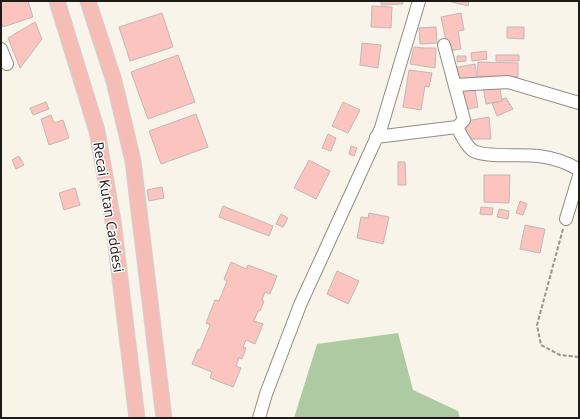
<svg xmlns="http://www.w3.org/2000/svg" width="580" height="419" viewBox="0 0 580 419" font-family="'Open Sans',sans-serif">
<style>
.forest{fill:#adcaa2}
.building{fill:#fbc4be;stroke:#c3b7b6}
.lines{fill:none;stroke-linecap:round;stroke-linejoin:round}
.minor-casing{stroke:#908d83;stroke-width:14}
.major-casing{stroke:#d2d1d1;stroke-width:17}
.path{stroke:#96948c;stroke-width:2;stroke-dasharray:4 2;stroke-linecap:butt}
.minor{stroke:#fff;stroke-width:12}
.major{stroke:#f5bdb6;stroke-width:15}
.labels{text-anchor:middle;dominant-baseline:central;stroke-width:3;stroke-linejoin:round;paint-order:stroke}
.street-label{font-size:14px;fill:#1c1b17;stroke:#fff}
</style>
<rect width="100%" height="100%" fill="#f8f4ea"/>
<!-- forest -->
<path class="forest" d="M 398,333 L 413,390 L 458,411 L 460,418 L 294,418 L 317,344 Z"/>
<!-- building -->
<path class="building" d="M 1,1 L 28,1 L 33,17 L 3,27 L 1,21 Z
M 381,1 L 403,1 L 403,4 L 381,5 Z
M 448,1 L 469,1 L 468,6 Z
M 372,6 L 392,7 L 391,28 L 371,27 Z
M 162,13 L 173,47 L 130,61 L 119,27 Z
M 461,13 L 464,30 L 458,31 L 461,49 L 448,51 L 441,17 Z
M 35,22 L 42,39 L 20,68 L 8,38 Z
M 436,27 L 437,43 L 420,44 L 419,28 Z
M 507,27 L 524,27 L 524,39 L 507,38 Z
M 362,43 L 381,45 L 378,68 L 360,65 Z
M 414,47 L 424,48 L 436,48 L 435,68 L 410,64 Z
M 486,51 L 487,59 L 472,61 L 471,53 Z
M 178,55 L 195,102 L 148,119 L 131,72 Z
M 496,55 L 519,55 L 519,61 L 496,61 Z
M 457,56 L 466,56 L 466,61 L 457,62 Z
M 478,62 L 518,63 L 518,77 L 477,76 Z
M 475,64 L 477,79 L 456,82 L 453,68 Z
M 409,70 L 432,73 L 429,87 L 425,86 L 421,110 L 403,107 Z
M 499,83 L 502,101 L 486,104 L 483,86 Z
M 474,85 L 478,107 L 464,110 L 460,87 Z
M 506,98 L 513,109 L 497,116 L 492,103 L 502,101 L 502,99 Z
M 46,102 L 49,109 L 33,115 L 30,108 Z
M 343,102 L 360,110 L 348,133 L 332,126 Z
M 196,114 L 208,147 L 161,164 L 149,131 Z
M 51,115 L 54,123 L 63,120 L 69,138 L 49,145 L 41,119 Z
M 489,117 L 491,139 L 466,139 L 466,121 Z
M 328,134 L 336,138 L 331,151 L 322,148 Z
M 351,146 L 357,148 L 354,156 L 349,154 Z
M 19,156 L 24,165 L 16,169 L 12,160 Z
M 309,160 L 330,171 L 316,199 L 294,188 Z
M 398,162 L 405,162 L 406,185 L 398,185 Z
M 484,175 L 510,175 L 509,203 L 484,202 Z
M 162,187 L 164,198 L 149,201 L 147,190 Z
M 75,188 L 80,205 L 64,210 L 59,193 Z
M 520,201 L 527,204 L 523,215 L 516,213 Z
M 223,206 L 273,226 L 269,236 L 219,217 Z
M 481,207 L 493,208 L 492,215 L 480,214 Z
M 499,209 L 509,211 L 508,219 L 497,217 Z
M 369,213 L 389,217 L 383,244 L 357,238 L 361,217 L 368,218 Z
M 281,214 L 288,218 L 283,227 L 276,224 Z
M 525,225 L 545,229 L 540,253 L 520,249 Z
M 231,262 L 246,269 L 248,265 L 277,276 L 270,294 L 265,292 L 262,300 L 264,301 L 260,311 L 258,311 L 254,321 L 263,324 L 255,344 L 246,340 L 243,347 L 246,348 L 242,359 L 239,358 L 236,366 L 241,368 L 233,387 L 210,378 L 212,372 L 192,364 L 198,349 L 200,350 L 210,325 L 206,323 L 215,300 L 219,301 L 227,281 L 224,279 Z
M 337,271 L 359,281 L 348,304 L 327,294 Z"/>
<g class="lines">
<defs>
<path id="minor" d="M 444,45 L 464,120 L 457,127
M 1,49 L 7,64
M 455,85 L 508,82 L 579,103
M 376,137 L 457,127 C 461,135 465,144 472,150 C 482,158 523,154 539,156 C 553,158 567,162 579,170
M 566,219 L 579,176
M 259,418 L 266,394 L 300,305 L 381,128 L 419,1"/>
<path id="major" d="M 57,1 L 97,131 L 113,221 L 137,418
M 88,1 L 114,81 L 133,161 L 164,418"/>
</defs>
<!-- minor casing -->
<use href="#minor" class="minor-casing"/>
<!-- major casing -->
<use href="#major" class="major-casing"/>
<!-- path -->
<path class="path" d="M 563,229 L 537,325 L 541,345 L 560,355 L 579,357"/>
<!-- minor -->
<use href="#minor" class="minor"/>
<!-- major -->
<use href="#major" class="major"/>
</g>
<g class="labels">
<!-- street labels -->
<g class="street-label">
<text transform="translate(109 207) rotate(81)">Recai Kutan Caddesi</text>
</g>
</g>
<!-- border -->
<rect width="580" height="419" fill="none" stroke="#1c1b17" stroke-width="4"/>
</svg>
